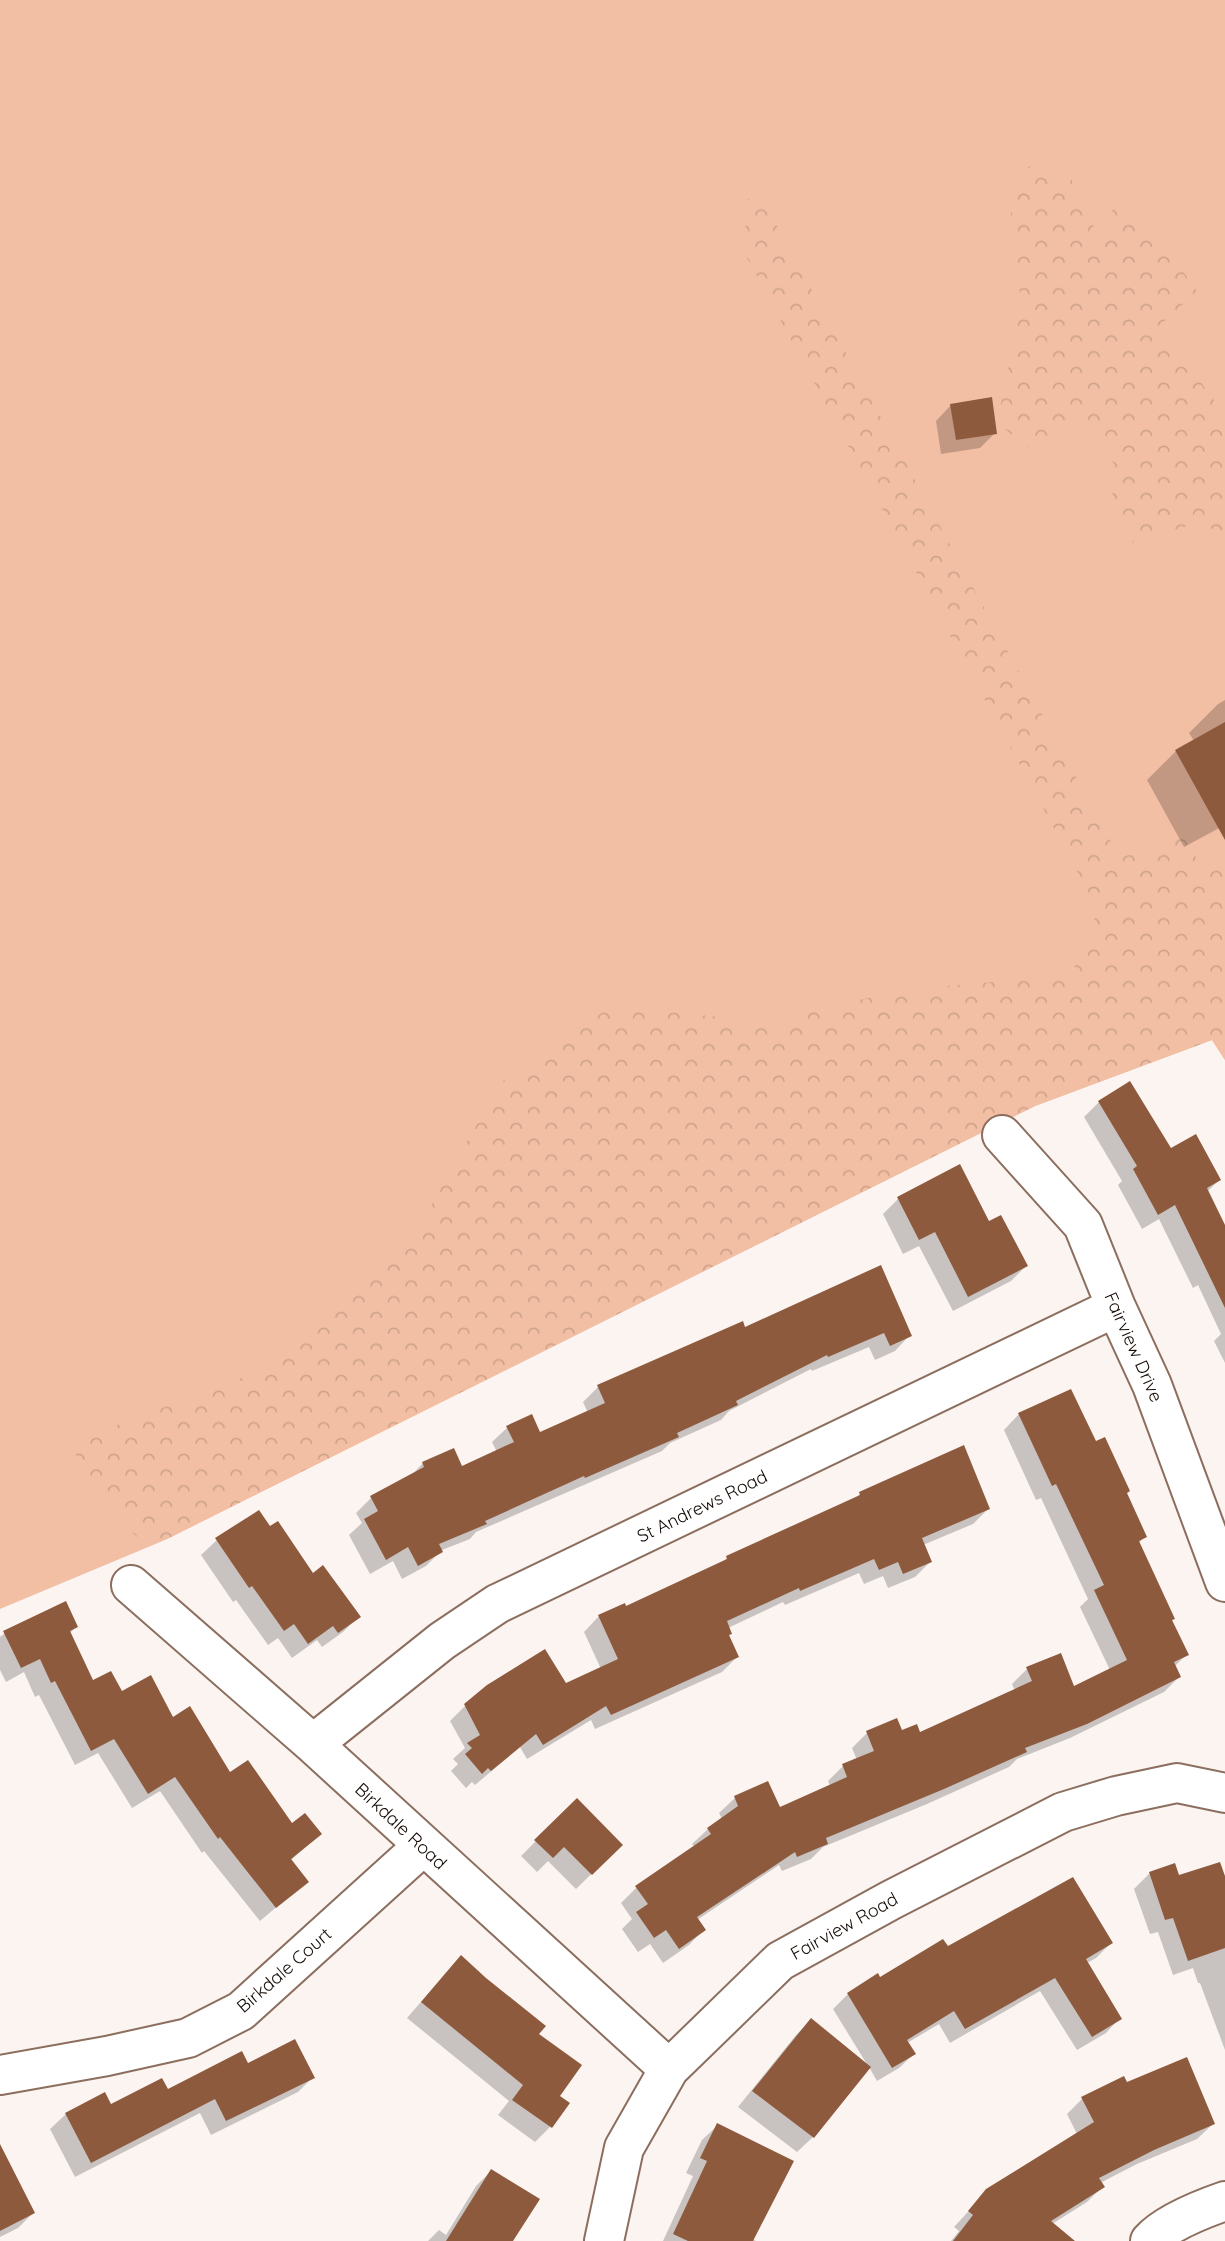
<svg xmlns="http://www.w3.org/2000/svg" width="1225" height="2241" viewBox="0 0 1225 2241" font-family="Quicksand,sans-serif">
<style>
.green{fill:#f3bfa4}
.forest{fill:url(#forest-crowns)}
.shadow{fill:#0003}
.building{fill:#8e5a3e}
.lines{fill:none;stroke-linecap:round;stroke-linejoin:round}
.street-casing{stroke:#8c6e5e;stroke-width:42}
.street{stroke:#fff;stroke-width:38}
.labels{text-anchor:middle;dominant-baseline:central;stroke-width:7;stroke-linejoin:round;paint-order:stroke}
.street-label{font-size:18px;fill:#150a05;stroke:#fff}
</style>
<defs>
<pattern id="forest-crowns" width="20" height="18" patternUnits="userSpaceOnUse" patternTransform="scale(1.75)"><rect width="20" height="18" fill="#f3bfa4"/><path d="M2 6a3 3 0 1 1 6 0M12 15a3 3 0 1 1 6 0" fill="none" stroke="#cfa38c"/></pattern>
</defs>
<rect width="100%" height="100%" fill="#fbf4f1"/>
<!-- green -->
<path class="green" d="M 0,0 L 1225,0 L 1225,1060 L 1212,1040 L 1035,1106 L 165,1540 L 0,1609 Z"/>
<!-- forest -->
<path class="forest" d="M 1020,166 L 1067,170 L 1100,239 L 1117,199 L 1168,250 L 1197,291 L 1159,326 L 1223,412 L 1225,531 L 1190,525 L 1133,543 L 1112,499 L 1115,465 L 1073,414 L 1040,457 L 997,423 L 1021,305 L 1010,204 Z
M 745,197 L 768,209 L 1120,858 L 1185,834 L 1202,871 L 1225,864 L 1225,1060 L 1212,1040 L 1035,1106 L 165,1540 L 138,1538 L 74,1473 L 78,1440 L 268,1368 L 421,1224 L 500,1083 L 612,1006 L 768,1022 L 901,990 L 1071,975 L 1098,910 L 746,256 Z"/>
<!-- shadow -->
<path class="shadow" d="M 951,405 L 995,433 L 980,448 L 941,454 L 936,421 Z
M 1225,700 L 1225,825 L 1184,847 L 1147,780 L 1176,751 L 1194,741 L 1189,733 L 1218,704 Z
M 1099,1102 L 1170,1150 L 1219,1180 L 1207,1192 L 1225,1229 L 1225,1363 L 1214,1341 L 1221,1334 L 1198,1285 L 1193,1288 L 1159,1219 L 1142,1229 L 1118,1185 L 1122,1181 L 1084,1117 Z
M 898,1199 L 988,1223 L 1026,1266 L 1011,1281 L 953,1311 L 919,1246 L 903,1254 L 883,1214 Z
M 880,1267 L 910,1335 L 895,1351 L 875,1360 L 869,1347 L 812,1371 L 811,1369 L 729,1411 L 721,1420 L 670,1443 L 662,1451 L 476,1532 L 470,1539 L 442,1550 L 426,1566 L 402,1579 L 393,1561 L 370,1574 L 349,1535 L 362,1523 L 356,1513 L 371,1498 L 410,1477 L 423,1463 L 461,1468 L 497,1452 L 492,1442 L 508,1427 L 539,1434 L 588,1413 L 583,1402 L 598,1387 L 745,1329 Z
M 1019,1414 L 1095,1443 L 1125,1494 L 1145,1536 L 1138,1544 L 1171,1621 L 1187,1654 L 1174,1667 L 1179,1677 L 1164,1692 L 1070,1738 L 1017,1759 L 1009,1767 L 927,1804 L 823,1847 L 811,1859 L 782,1871 L 779,1865 L 697,1920 L 704,1929 L 689,1945 L 663,1963 L 650,1944 L 638,1952 L 622,1929 L 632,1919 L 621,1903 L 636,1888 L 695,1847 L 692,1844 L 708,1829 L 722,1819 L 719,1813 L 735,1798 L 768,1783 L 779,1809 L 830,1786 L 828,1781 L 843,1766 L 857,1760 L 852,1748 L 867,1733 L 919,1734 L 1015,1691 L 1012,1684 L 1027,1669 L 1073,1688 L 1110,1670 L 1080,1607 L 1088,1599 L 1041,1498 L 1036,1500 L 1004,1430 Z
M 860,1494 L 988,1509 L 973,1524 L 923,1545 L 930,1562 L 915,1577 L 888,1588 L 883,1576 L 864,1584 L 859,1573 L 785,1605 L 783,1602 L 728,1628 L 727,1636 L 737,1657 L 722,1672 L 595,1729 L 591,1720 L 527,1759 L 520,1747 L 475,1785 L 472,1782 L 466,1788 L 451,1771 L 458,1764 L 453,1759 L 465,1748 L 450,1721 L 465,1706 L 566,1685 L 601,1669 L 584,1632 L 599,1616 L 626,1608 L 720,1565 L 727,1558 L 853,1500 Z
M 269,1529 L 313,1575 L 358,1617 L 343,1632 L 322,1647 L 317,1640 L 292,1658 L 278,1638 L 268,1645 L 236,1600 L 233,1602 L 201,1555 L 217,1540 Z
M 76,1627 L 69,1634 L 92,1682 L 121,1693 L 172,1719 L 230,1774 L 292,1826 L 320,1834 L 290,1861 L 306,1882 L 260,1921 L 204,1851 L 202,1853 L 160,1791 L 132,1808 L 98,1753 L 75,1765 L 39,1695 L 35,1697 L 24,1672 L 6,1682 L 0,1670 L 0,1637 L 5,1633 Z
M 577,1800 L 621,1845 L 576,1889 L 548,1861 L 537,1872 L 521,1856 Z
M 1150,1873 L 1225,1881 L 1225,2050 L 1200,1983 L 1198,1983 L 1193,1968 L 1173,1975 L 1158,1932 L 1150,1934 L 1134,1889 Z
M 1111,1943 L 1096,1958 L 1087,1963 L 1120,2018 L 1106,2033 L 1077,2050 L 1040,1991 L 950,2043 L 939,2024 L 907,2043 L 914,2054 L 899,2068 L 877,2081 L 869,2067 L 813,2137 L 797,2152 L 738,2107 L 796,2035 L 811,2020 L 868,2066 L 833,2009 L 848,1994 L 947,1948 Z
M 446,1973 L 537,2035 L 557,2097 L 568,2104 L 550,2127 L 535,2142 L 498,2115 L 509,2101 L 407,2018 Z
M 247,2065 L 313,2077 L 298,2092 L 211,2135 L 200,2113 L 75,2177 L 50,2129 L 66,2114 L 104,2094 L 110,2107 Z
M 1126,2084 L 1213,2124 L 1197,2139 L 1137,2164 L 1100,2183 L 1102,2187 L 1087,2202 L 1052,2224 L 1056,2241 L 951,2241 L 959,2231 L 954,2227 L 988,2190 L 1077,2134 L 1067,2114 L 1082,2099 Z
M 718,2125 L 752,2239 L 756,2241 L 663,2241 L 693,2176 L 686,2173 L 702,2140 Z
M 491,2171 L 511,2241 L 428,2241 L 439,2230 L 446,2235 L 476,2186 Z
M 0,2186 L 33,2213 L 18,2228 L 0,2237 Z"/>
<!-- building -->
<path class="building" d="M 992,397 L 997,434 L 956,440 L 950,404 Z
M 1225,722 L 1225,840 L 1175,750 Z
M 1130,1081 L 1171,1148 L 1196,1134 L 1221,1180 L 1207,1188 L 1225,1225 L 1225,1308 L 1175,1205 L 1158,1215 L 1133,1169 L 1137,1166 L 1098,1101 Z
M 960,1164 L 989,1221 L 1001,1215 L 1028,1266 L 968,1297 L 935,1232 L 919,1240 L 897,1197 Z
M 881,1265 L 912,1336 L 890,1346 L 884,1333 L 828,1357 L 827,1355 L 736,1401 L 738,1405 L 677,1433 L 679,1437 L 585,1478 L 584,1476 L 485,1521 L 487,1524 L 439,1544 L 443,1552 L 418,1566 L 408,1547 L 386,1560 L 364,1519 L 378,1511 L 370,1496 L 424,1467 L 422,1462 L 454,1448 L 462,1466 L 514,1442 L 506,1426 L 532,1414 L 540,1432 L 605,1403 L 597,1385 L 743,1321 L 745,1327 Z
M 1071,1389 L 1096,1441 L 1105,1437 L 1130,1491 L 1127,1493 L 1147,1537 L 1139,1541 L 1175,1619 L 1172,1620 L 1189,1655 L 1174,1662 L 1181,1677 L 1087,1724 L 1025,1748 L 1027,1752 L 944,1789 L 826,1838 L 828,1844 L 797,1857 L 795,1852 L 697,1917 L 706,1930 L 679,1949 L 666,1930 L 654,1938 L 636,1912 L 648,1904 L 635,1886 L 711,1834 L 707,1828 L 738,1806 L 734,1796 L 768,1781 L 780,1807 L 847,1777 L 842,1764 L 874,1751 L 866,1731 L 897,1718 L 902,1730 L 917,1724 L 920,1732 L 1032,1681 L 1026,1667 L 1061,1653 L 1074,1686 L 1127,1660 L 1094,1590 L 1104,1585 L 1056,1484 L 1052,1486 L 1018,1413 Z
M 964,1445 L 990,1509 L 922,1538 L 932,1562 L 903,1574 L 898,1562 L 879,1570 L 874,1559 L 800,1591 L 799,1588 L 727,1621 L 732,1634 L 729,1635 L 739,1657 L 611,1715 L 606,1706 L 543,1745 L 536,1734 L 491,1771 L 488,1768 L 482,1774 L 465,1754 L 472,1748 L 467,1743 L 480,1735 L 464,1704 L 487,1685 L 545,1649 L 566,1683 L 618,1659 L 598,1615 L 625,1603 L 626,1606 L 727,1559 L 726,1556 L 860,1495 L 859,1492 Z
M 259,1510 L 270,1526 L 278,1521 L 313,1573 L 323,1565 L 361,1617 L 338,1633 L 333,1626 L 308,1644 L 294,1624 L 284,1631 L 252,1586 L 249,1588 L 215,1538 Z
M 66,1601 L 78,1627 L 70,1631 L 93,1680 L 111,1671 L 122,1691 L 151,1675 L 173,1717 L 190,1706 L 230,1772 L 248,1760 L 292,1823 L 305,1813 L 322,1834 L 291,1859 L 309,1882 L 276,1908 L 220,1837 L 218,1839 L 175,1777 L 148,1794 L 114,1739 L 91,1751 L 55,1681 L 51,1683 L 40,1659 L 21,1668 L 3,1631 Z
M 577,1798 L 623,1845 L 592,1875 L 564,1847 L 553,1858 L 534,1840 Z
M 1220,1862 L 1225,1876 L 1225,1948 L 1188,1961 L 1173,1918 L 1165,1920 L 1149,1872 L 1175,1863 L 1179,1875 Z
M 1073,1877 L 1113,1943 L 1086,1959 L 1122,2019 L 1092,2037 L 1055,1978 L 965,2029 L 954,2011 L 907,2040 L 916,2054 L 892,2068 L 847,1993 L 878,1973 L 880,1977 L 943,1939 L 948,1946 Z
M 461,1955 L 486,1978 L 546,2026 L 539,2034 L 582,2065 L 560,2096 L 570,2103 L 552,2128 L 512,2100 L 523,2085 L 421,2002 Z
M 811,2018 L 871,2067 L 814,2138 L 752,2091 Z
M 295,2039 L 315,2078 L 226,2121 L 215,2099 L 91,2163 L 65,2113 L 105,2092 L 111,2104 L 162,2078 L 168,2089 L 242,2051 L 248,2063 Z
M 1187,2057 L 1215,2124 L 1154,2150 L 1099,2178 L 1105,2187 L 1051,2221 L 1075,2241 L 953,2241 L 973,2215 L 968,2211 L 986,2189 L 1094,2122 L 1081,2097 L 1124,2076 L 1127,2082 Z
M 717,2123 L 794,2161 L 753,2241 L 688,2241 L 673,2234 L 707,2161 L 700,2158 Z
M 0,2144 L 35,2213 L 0,2231 Z
M 491,2169 L 540,2199 L 513,2241 L 446,2241 Z"/>
<g class="lines">
<defs>
<path id="street" d="M 1002,1135 L 1083,1225 L 1116,1307 L 1152,1385 L 1225,1582
M 131,1585 L 313,1744 L 669,2069
M 313,1744 L 442,1641 L 497,1604 L 1116,1307
M 0,2075 L 107,2056 L 188,2038 L 241,2011 L 423,1846
M 604,2241 L 624,2148 L 669,2069 L 780,1961 L 891,1900 L 1063,1812 L 1116,1796 L 1177,1783 L 1225,1793
M 1150,2241 C 1166,2223 1202,2209 1225,2201"/>
</defs>
<!-- street casing -->
<use href="#street" class="street-casing"/>
<!-- street -->
<use href="#street" class="street"/>
</g>
<g class="labels">
<!-- street labels -->
<g class="street-label">
<text transform="translate(1134 1347) rotate(66)">Fairview Drive</text>
<text transform="translate(702 1506) rotate(-26)">St Andrews Road</text>
<text transform="translate(401 1826) rotate(43)">Birkdale Road</text>
<text transform="translate(844 1926) rotate(-29)">Fairview Road</text>
<text transform="translate(284 1970) rotate(-41)">Birkdale Court</text>
</g>
</g>
</svg>
